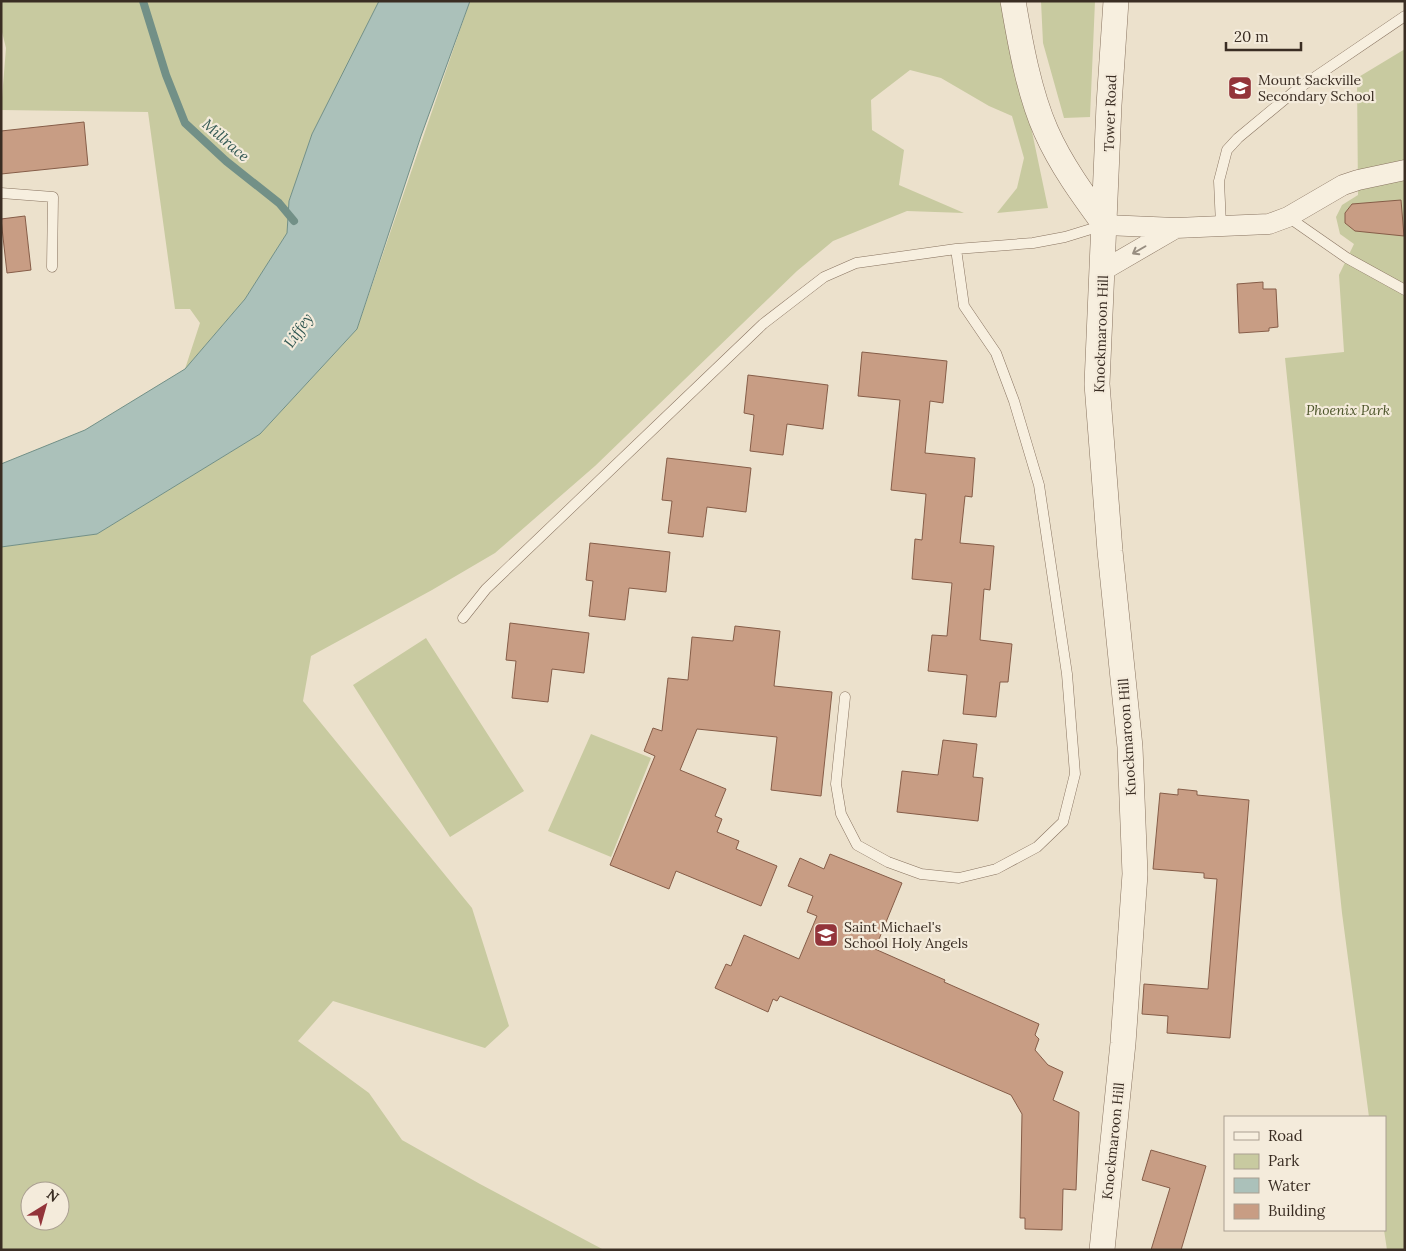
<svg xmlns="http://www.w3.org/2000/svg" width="1406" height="1251" viewBox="0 0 1406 1251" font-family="Lora,serif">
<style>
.green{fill:#c8caa0;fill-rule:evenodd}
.water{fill:#abc1ba;stroke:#729087}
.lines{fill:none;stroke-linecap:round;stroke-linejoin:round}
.stream{stroke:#729087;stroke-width:8}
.building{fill:#c89d84;stroke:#865d48}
.service-casing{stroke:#887360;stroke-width:11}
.minor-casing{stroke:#887360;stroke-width:21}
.tertiary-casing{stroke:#887360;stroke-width:26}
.service{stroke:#f7efdf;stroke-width:10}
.minor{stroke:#f7efdf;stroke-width:20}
.tertiary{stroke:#f7efdf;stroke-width:25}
.oneway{stroke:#988e81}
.labels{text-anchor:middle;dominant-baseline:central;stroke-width:4.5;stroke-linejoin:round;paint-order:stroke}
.poi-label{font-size:14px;fill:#3a2d23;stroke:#f4ebdb;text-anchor:start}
.street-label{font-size:14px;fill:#3a2d23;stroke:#f4ebdb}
.park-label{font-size:14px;font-style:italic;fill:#4d552b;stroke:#f4ebdb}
.water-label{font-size:15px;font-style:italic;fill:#335954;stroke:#f4ebdb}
</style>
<rect width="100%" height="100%" fill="#ece1cc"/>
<!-- green -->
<path class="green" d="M 1,1 L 379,1 L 312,134 L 289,201 L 287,233 L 245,299 L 185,369 L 200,323 L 190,309 L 175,309 L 148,112 L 1,110 L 6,48 L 1,28 Z
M 470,1 L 1007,1 L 1023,89 L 1048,208 L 997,213 L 1017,188 L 1024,158 L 1012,116 L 989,106 L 941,78 L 910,70 L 871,100 L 872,130 L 904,150 L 899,185 L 964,213 L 907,211 L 833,241 L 797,271 L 595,466 L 495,553 L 432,590 L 311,656 L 303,701 L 472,908 L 509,1026 L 485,1048 L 333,1001 L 298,1041 L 369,1093 L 402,1140 L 480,1184 L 604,1250 L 1,1250 L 1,547 L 97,534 L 260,434 L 357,329 ZM 30,1191 L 60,1191 L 60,1221 L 30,1221 Z
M 1041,1 L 1095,1 L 1090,117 L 1064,118 L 1043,43 Z
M 1405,49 L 1405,1250 L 1387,1250 L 1384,1230 L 1385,1117 L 1369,1117 L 1342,913 L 1285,358 L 1344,352 L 1339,275 L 1354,244 L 1340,234 L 1336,217 L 1342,205 L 1358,195 L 1357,78 Z
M 426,638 L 524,791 L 450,837 L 353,685 Z
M 591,734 L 651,758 L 611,857 L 548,831 Z"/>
<!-- water -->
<path class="water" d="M 379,1 L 470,1 L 421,136 L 357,329 L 260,434 L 97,534 L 1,547 L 1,464 L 85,430 L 185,369 L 245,299 L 287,233 L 289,201 L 312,134 Z"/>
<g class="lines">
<!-- stream -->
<path class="stream" d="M 143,1 L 166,75 L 185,123 L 226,161 L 279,203 L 294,221"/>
</g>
<!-- building -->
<path class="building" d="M 84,122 L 88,165 L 1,174 L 1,131 Z
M 1401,200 L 1404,236 L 1355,231 L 1345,223 L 1345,213 L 1352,204 Z
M 25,216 L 31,270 L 7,273 L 1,219 Z
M 1263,282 L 1263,289 L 1276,289 L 1278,327 L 1269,328 L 1269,331 L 1239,333 L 1237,284 Z
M 862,352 L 947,361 L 943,403 L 930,401 L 925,453 L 975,458 L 972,497 L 965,496 L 960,543 L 994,546 L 990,590 L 984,589 L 980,640 L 1012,644 L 1008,682 L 1000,682 L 996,717 L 963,714 L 967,675 L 928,671 L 932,635 L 947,636 L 952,583 L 912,579 L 915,539 L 922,540 L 926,494 L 891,490 L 900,400 L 858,396 Z
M 748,375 L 828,385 L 823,429 L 787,424 L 783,455 L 750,451 L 754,415 L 744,413 Z
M 667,458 L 751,468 L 746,512 L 707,507 L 703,537 L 668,533 L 672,501 L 662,500 Z
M 590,543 L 670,552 L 666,592 L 629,588 L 625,620 L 589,616 L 593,581 L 586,580 Z
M 510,623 L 589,633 L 584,673 L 552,669 L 548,702 L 512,698 L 516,661 L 506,660 Z
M 735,626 L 780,631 L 774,686 L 832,692 L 821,796 L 771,790 L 777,737 L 697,729 L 680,770 L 726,789 L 715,816 L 722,819 L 717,832 L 739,841 L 736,849 L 777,866 L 761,906 L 676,871 L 669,889 L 610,865 L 655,756 L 644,751 L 653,728 L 662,731 L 668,678 L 688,680 L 692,637 L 733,641 Z
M 943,740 L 977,744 L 973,777 L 983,778 L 978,821 L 897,812 L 902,771 L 938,775 Z
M 1178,789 L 1197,791 L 1197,795 L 1249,800 L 1230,1038 L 1167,1033 L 1168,1016 L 1142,1014 L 1144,984 L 1208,989 L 1217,879 L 1204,878 L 1204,873 L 1153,869 L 1160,793 L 1178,795 Z
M 830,854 L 902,883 L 875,949 L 945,980 L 944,982 L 1039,1024 L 1035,1035 L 1039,1039 L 1035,1050 L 1048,1065 L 1063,1072 L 1053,1100 L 1079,1112 L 1076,1190 L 1063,1189 L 1062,1230 L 1025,1229 L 1025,1218 L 1020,1218 L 1022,1114 L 1011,1095 L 780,996 L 777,1001 L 773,999 L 768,1012 L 715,988 L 726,964 L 731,966 L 744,935 L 799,959 L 817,916 L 807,912 L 813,896 L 788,886 L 800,858 L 824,869 Z
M 1151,1150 L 1206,1166 L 1181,1250 L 1151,1250 L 1170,1188 L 1142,1180 Z"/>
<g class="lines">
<defs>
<path id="service" d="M 1,193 L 53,197 L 52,267
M 1288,217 L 1347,258 L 1405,290
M 1221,225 L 1219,181 L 1227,150 L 1238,138 L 1296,90 L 1405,16
M 463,618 L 486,589 L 763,324 L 824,277 L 856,263 L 956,249 L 1033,243 L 1065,237 L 1104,225
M 845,697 L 836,784 L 841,814 L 857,845 L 888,862 L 921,874 L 959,878 L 996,869 L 1037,847 L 1063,822 L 1075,774 L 1067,674 L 1039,485 L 1014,401 L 996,353 L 964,306 L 956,249"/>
<path id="minor" d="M 1105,225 L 1176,228 L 1269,224 L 1288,217 L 1343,185 L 1358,180 L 1405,170
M 1102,271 L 1176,228"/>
<path id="tertiary" d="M 1013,1 C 1020,42 1029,93 1046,131 C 1061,165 1083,195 1105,225
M 1102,1250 L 1123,1043 L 1135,874 L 1130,747 L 1110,551 L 1097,384 L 1109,105 L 1116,1"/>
</defs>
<!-- service casing -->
<use href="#service" class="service-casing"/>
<!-- minor casing -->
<use href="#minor" class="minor-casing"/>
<!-- tertiary casing -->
<use href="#tertiary" class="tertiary-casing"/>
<!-- service -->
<use href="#service" class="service"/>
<!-- minor -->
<use href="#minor" class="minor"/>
<!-- tertiary -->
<use href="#tertiary" class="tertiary"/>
</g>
<!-- one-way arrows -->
<defs><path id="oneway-shaft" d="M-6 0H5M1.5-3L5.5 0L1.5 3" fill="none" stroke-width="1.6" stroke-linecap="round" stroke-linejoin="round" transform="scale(1.25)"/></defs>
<use class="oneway" href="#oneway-shaft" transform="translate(1139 250) rotate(150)"/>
<!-- icons -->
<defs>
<symbol id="school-square" viewBox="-11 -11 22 22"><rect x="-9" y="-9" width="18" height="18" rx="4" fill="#93343a" stroke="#f4ebdb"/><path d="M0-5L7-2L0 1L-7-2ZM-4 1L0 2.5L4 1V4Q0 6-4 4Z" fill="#fff"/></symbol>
</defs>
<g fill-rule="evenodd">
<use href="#school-square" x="1226" y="74" width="28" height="28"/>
<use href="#school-square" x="812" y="921" width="28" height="28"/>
</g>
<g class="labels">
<!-- poi labels -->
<g class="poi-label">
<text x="1258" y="80">Mount Sackville<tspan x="1258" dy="16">Secondary School</tspan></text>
<text x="844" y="927">Saint Michael's<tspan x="844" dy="16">School Holy Angels</tspan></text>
</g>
<!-- street labels -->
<g class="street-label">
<text transform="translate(1110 113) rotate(-88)">Tower Road</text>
<text transform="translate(1101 334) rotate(-88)">Knockmaroon Hill</text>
<text transform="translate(1127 737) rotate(-94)">Knockmaroon Hill</text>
<text transform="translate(1113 1141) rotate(-84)">Knockmaroon Hill</text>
</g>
<!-- park labels -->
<g class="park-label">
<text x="1348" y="410">Phoenix Park</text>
</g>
<!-- water labels -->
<g class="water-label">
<text transform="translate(226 140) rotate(41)">Millrace</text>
<text transform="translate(298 330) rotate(-55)">Liffey</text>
</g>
</g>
<!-- border -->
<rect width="1406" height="1251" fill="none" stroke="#3a2d23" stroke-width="5"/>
<!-- legend -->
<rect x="1224" y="1116" width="162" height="115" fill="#f4ebdb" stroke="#aa9f91"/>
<rect x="1234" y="1132" width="25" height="8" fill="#f7efdf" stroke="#aa9f91"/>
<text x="1268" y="1141" font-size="15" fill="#3a2d23">Road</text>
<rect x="1234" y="1154" width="25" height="15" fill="#c8caa0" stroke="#aa9f91"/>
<text x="1268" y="1166" font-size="15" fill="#3a2d23">Park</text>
<rect x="1234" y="1178" width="25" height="15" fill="#abc1ba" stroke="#aa9f91"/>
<text x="1268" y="1191" font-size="15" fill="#3a2d23">Water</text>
<rect x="1234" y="1204" width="25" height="15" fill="#c89d84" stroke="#aa9f91"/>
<text x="1268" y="1216" font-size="15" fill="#3a2d23">Building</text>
<!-- north arrow -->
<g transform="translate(45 1206) rotate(37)"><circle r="24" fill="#f4ebdb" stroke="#aa9f91"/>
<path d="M0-4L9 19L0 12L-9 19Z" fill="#93343a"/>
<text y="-8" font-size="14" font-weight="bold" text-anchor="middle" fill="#3a2d23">N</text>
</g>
<!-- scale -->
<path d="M1226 42v8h75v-8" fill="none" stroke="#3a2d23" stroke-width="2.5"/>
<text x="1234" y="42" font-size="15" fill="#3a2d23" stroke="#f4ebdb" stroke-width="4" paint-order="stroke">20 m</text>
</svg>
